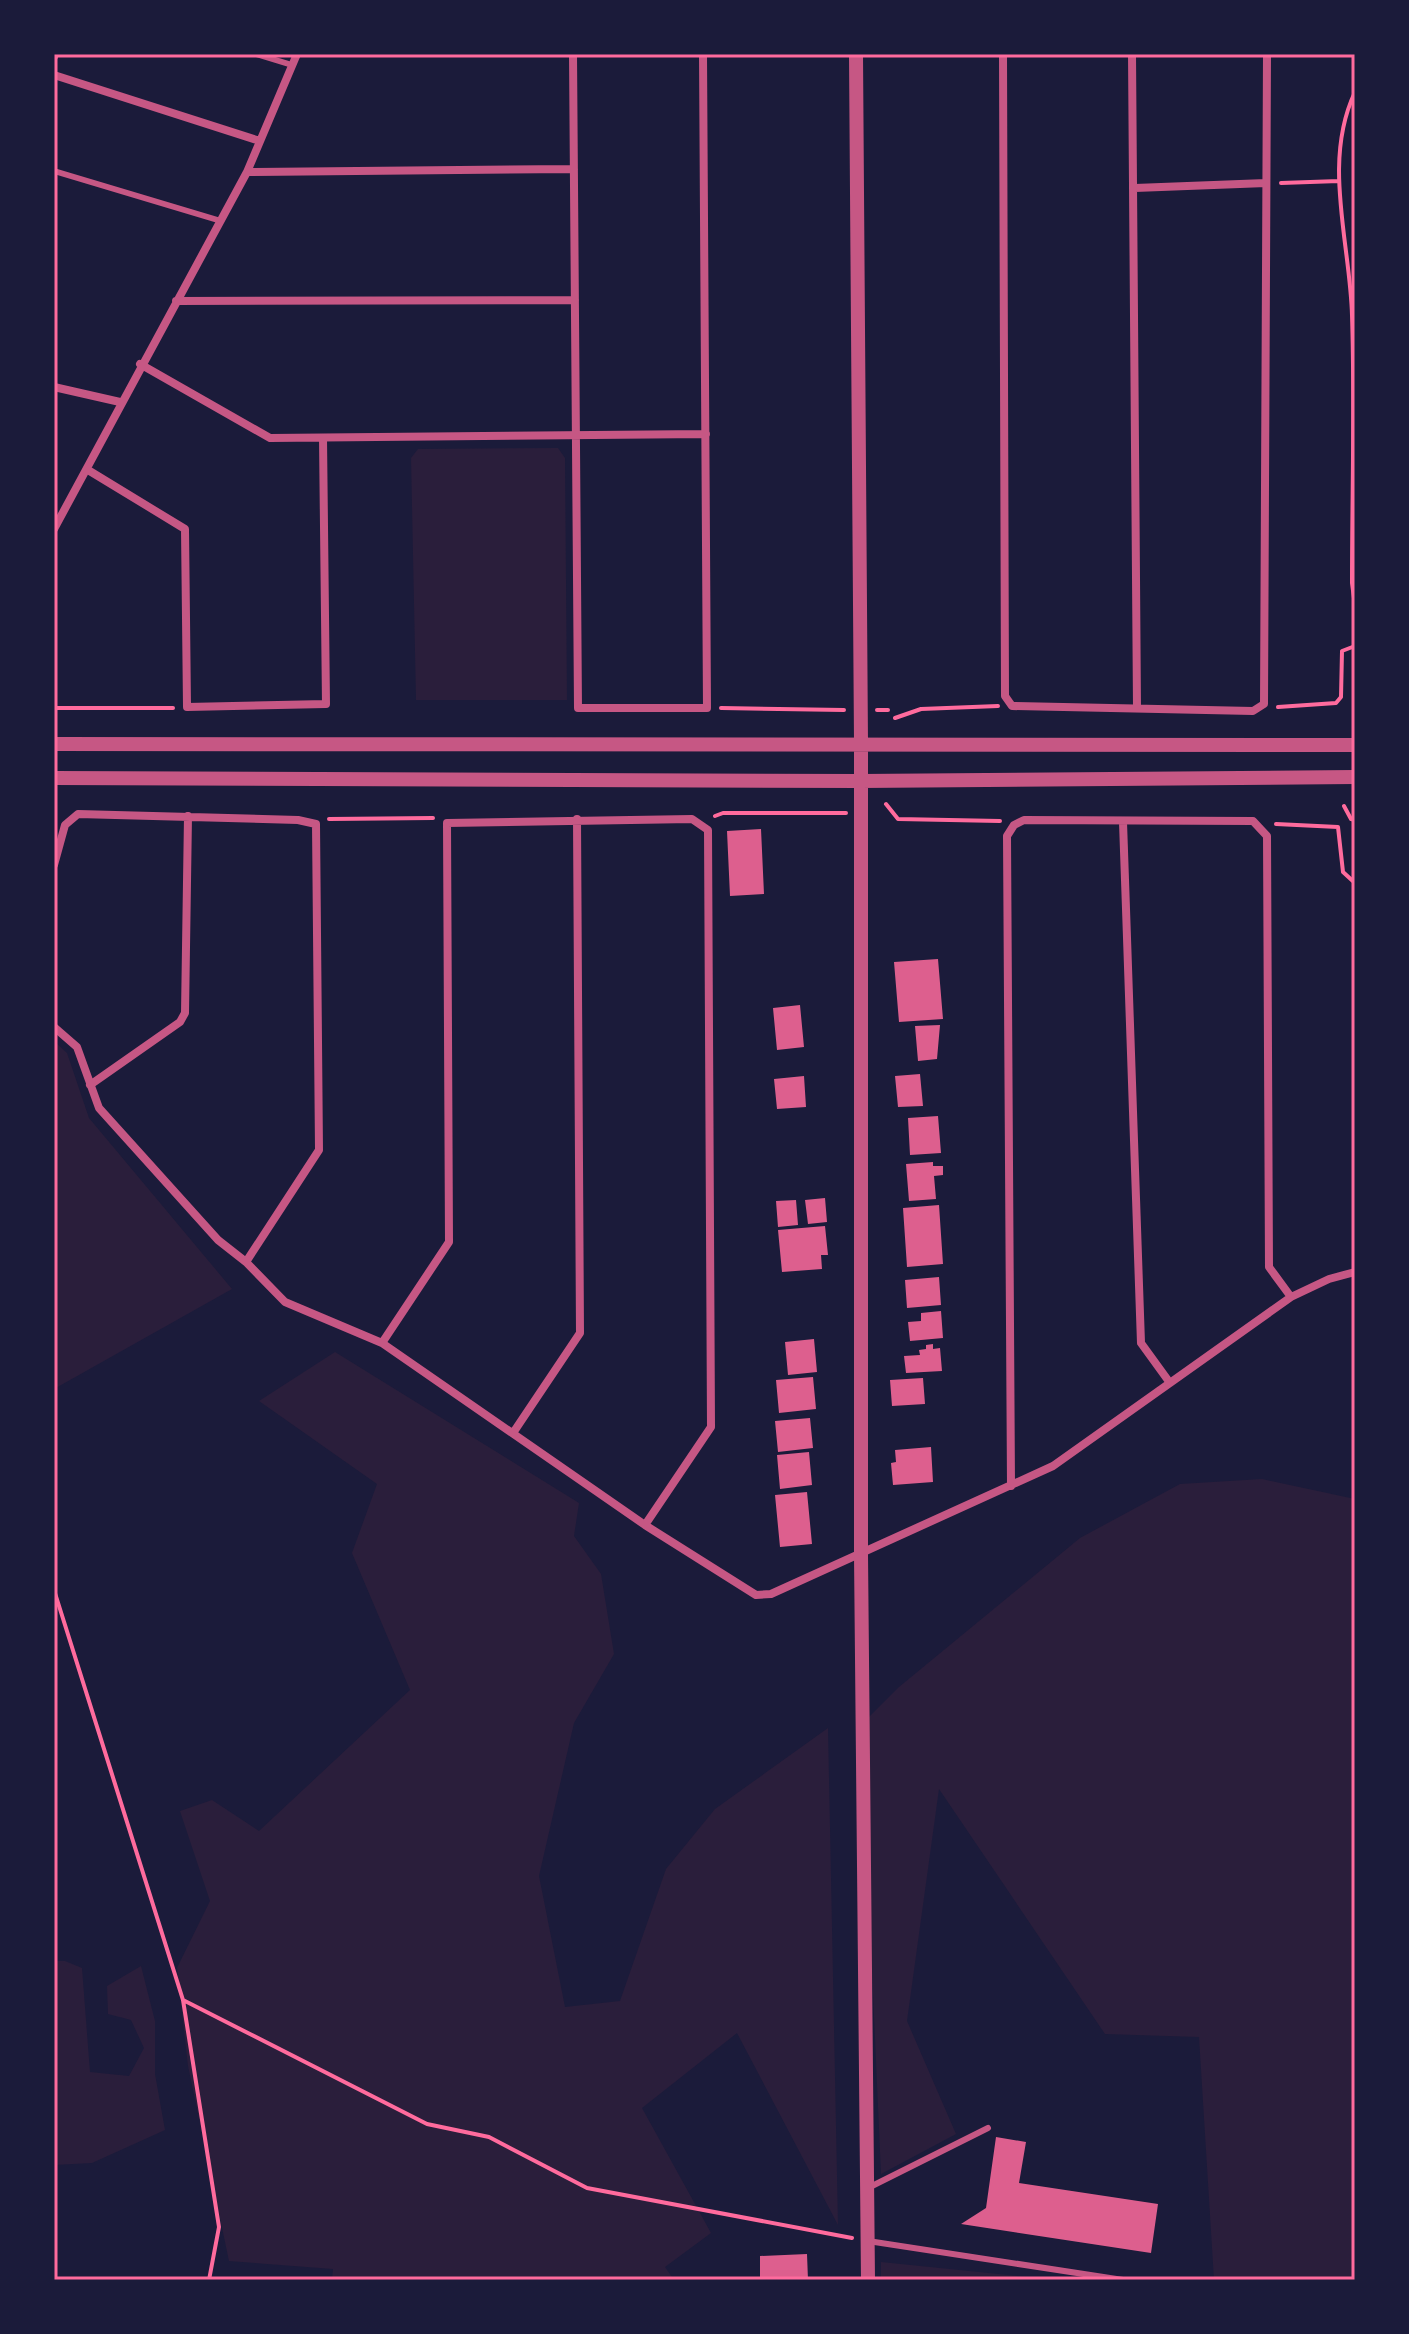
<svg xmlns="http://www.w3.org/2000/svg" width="1409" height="2334" viewBox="0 0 1409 2334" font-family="'IBM Plex Serif',serif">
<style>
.green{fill:#2a1e3b}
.building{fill:#dd5f8e}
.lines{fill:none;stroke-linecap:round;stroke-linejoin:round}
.path{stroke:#ff6b9d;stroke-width:4}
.service{stroke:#c65784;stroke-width:6}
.minor{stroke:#c65784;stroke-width:8}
.tertiary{stroke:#c65784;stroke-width:14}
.neatline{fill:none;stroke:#ff6b9d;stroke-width:3}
</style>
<rect width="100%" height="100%" fill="#1b1b3a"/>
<!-- green -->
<path class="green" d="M 558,448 L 565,458 L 567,700 L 416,700 L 411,458 L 418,449 Z
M 54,1041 L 67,1053 L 89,1118 L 232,1289 L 54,1389 Z
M 335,1352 L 579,1503 L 574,1536 L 601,1574 L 614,1654 L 574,1723 L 539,1876 L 565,2007 L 620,2001 L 666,1869 L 715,1809 L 828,1728 L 838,2225 L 737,2033 L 642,2108 L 711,2233 L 665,2267 L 674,2280 L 332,2280 L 333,2269 L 229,2261 L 188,2066 L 177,1968 L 210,1901 L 180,1811 L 212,1800 L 259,1831 L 410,1690 L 352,1553 L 377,1484 L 259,1401 Z
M 1262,1479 L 1355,1499 L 1355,2280 L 1214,2280 L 1199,2037 L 1105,2034 L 939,1789 L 907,2021 L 956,2134 L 881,2174 L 872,1971 L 867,1719 L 899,1687 L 1080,1538 L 1180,1484 Z
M 54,1961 L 65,1961 L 82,1968 L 90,2072 L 129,2076 L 144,2048 L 131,2020 L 108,2014 L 107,1986 L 141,1966 L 155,2021 L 155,2074 L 165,2130 L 92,2163 L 54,2165 Z
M 881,2262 L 1056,2280 L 881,2280 Z"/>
<!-- building -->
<path class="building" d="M 761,829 L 764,894 L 730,896 L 727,831 Z
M 938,959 L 943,1019 L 899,1022 L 894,962 Z
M 800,1005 L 804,1047 L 777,1050 L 773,1008 Z
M 940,1025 L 937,1059 L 918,1061 L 915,1026 Z
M 920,1074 L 923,1106 L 898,1107 L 895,1076 Z
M 804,1076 L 806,1107 L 777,1109 L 774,1079 Z
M 938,1116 L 941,1153 L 910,1155 L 908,1118 Z
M 933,1162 L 933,1166 L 943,1166 L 943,1175 L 934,1176 L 936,1199 L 909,1201 L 906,1164 Z
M 825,1198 L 827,1222 L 808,1224 L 805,1200 Z
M 796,1200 L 798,1225 L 778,1227 L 776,1201 Z
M 939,1205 L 943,1264 L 907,1267 L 903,1208 Z
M 825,1226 L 828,1255 L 821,1255 L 822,1269 L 782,1272 L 778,1230 Z
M 939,1277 L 941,1305 L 907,1308 L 905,1280 Z
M 941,1311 L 943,1338 L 910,1341 L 908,1322 L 921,1321 L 921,1313 Z
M 814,1339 L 817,1372 L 788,1375 L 785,1342 Z
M 933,1344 L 933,1349 L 940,1348 L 942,1371 L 906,1373 L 904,1356 L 920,1355 L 919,1350 L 926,1349 L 926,1345 Z
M 813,1377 L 816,1409 L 779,1413 L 776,1380 Z
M 923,1378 L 925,1404 L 892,1406 L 890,1380 Z
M 810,1418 L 813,1448 L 778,1452 L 775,1421 Z
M 931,1447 L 933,1482 L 893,1485 L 891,1463 L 896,1462 L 895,1450 Z
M 809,1452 L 812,1485 L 780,1489 L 777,1455 Z
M 807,1492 L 812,1544 L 780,1547 L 775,1495 Z
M 996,2137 L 1026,2142 L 1019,2183 L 1158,2204 L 1151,2253 L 961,2224 L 986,2208 Z
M 807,2254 L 808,2280 L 760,2280 L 760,2256 Z"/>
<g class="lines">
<!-- path -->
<path class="path" d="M 1355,92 C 1322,162 1350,242 1352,315 C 1355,404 1352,494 1352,583 L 1355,606
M 1281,183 L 1339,181
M 1278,707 L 1336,703 L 1341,697 L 1342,651 L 1355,646
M 54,708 L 173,708
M 721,708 L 844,710
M 877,710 L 888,710
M 895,718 L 921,709 L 998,706
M 886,804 L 898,819 L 1000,821
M 1344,806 L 1351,819 L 1355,820
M 715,816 L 723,813 L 846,813
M 329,819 L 433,818
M 1276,824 L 1338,827 L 1343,872 L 1355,883
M 54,1590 L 183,2000 L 219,2227 L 209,2280
M 183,2000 L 427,2124 L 489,2137 L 587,2188 L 852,2238"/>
<!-- service -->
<path class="service" d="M 256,54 L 292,65
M 54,171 L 221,221
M 868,2188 L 988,2128
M 868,2241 L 1123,2280"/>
<!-- minor -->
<path class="minor" d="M 573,54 L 578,708 L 707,708 L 703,54
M 1003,54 L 1005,696 L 1012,706 L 1253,711 L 1264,704 L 1267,54
M 1132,54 L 1137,708
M 54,57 L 55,54
M 54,75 L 260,141
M 247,172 L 574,169
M 1135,188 L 1266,183
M 176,301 L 575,300
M 140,364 L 270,438 L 706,434
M 54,387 L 120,402
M 88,470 L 185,529 L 187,707 L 326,704 L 323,438
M 54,529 L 247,172 L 297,54
M 1123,822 L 1141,1343 L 1170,1383
M 54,865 L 65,825 L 78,814 L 298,820 L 316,824 L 319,1150 L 246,1262
M 54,1027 L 77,1047 L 99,1108 L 218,1240 L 246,1262 L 285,1302 L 382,1343 L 645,1525 L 756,1595 L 771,1594 L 1053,1466 L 1291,1297 L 1329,1279 L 1355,1272
M 90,1085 L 180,1022 L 185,1013 L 188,816
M 382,1343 L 449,1242 L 447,823 L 692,819 L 708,830 L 711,1427 L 645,1525
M 513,1433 L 580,1333 L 577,819
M 1011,1486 L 1007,836 L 1014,825 L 1024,820 L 1253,821 L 1267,836 L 1269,1267 L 1291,1297"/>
<!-- tertiary -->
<path class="tertiary" d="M 856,54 L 861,742 L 861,1555 L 868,2280
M 54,744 L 1355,745
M 54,778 L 861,781 L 1355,777"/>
</g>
<!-- border -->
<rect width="1409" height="2334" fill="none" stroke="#1b1b3a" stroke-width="112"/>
<rect x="56" y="56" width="1297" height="2222" class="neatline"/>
</svg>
